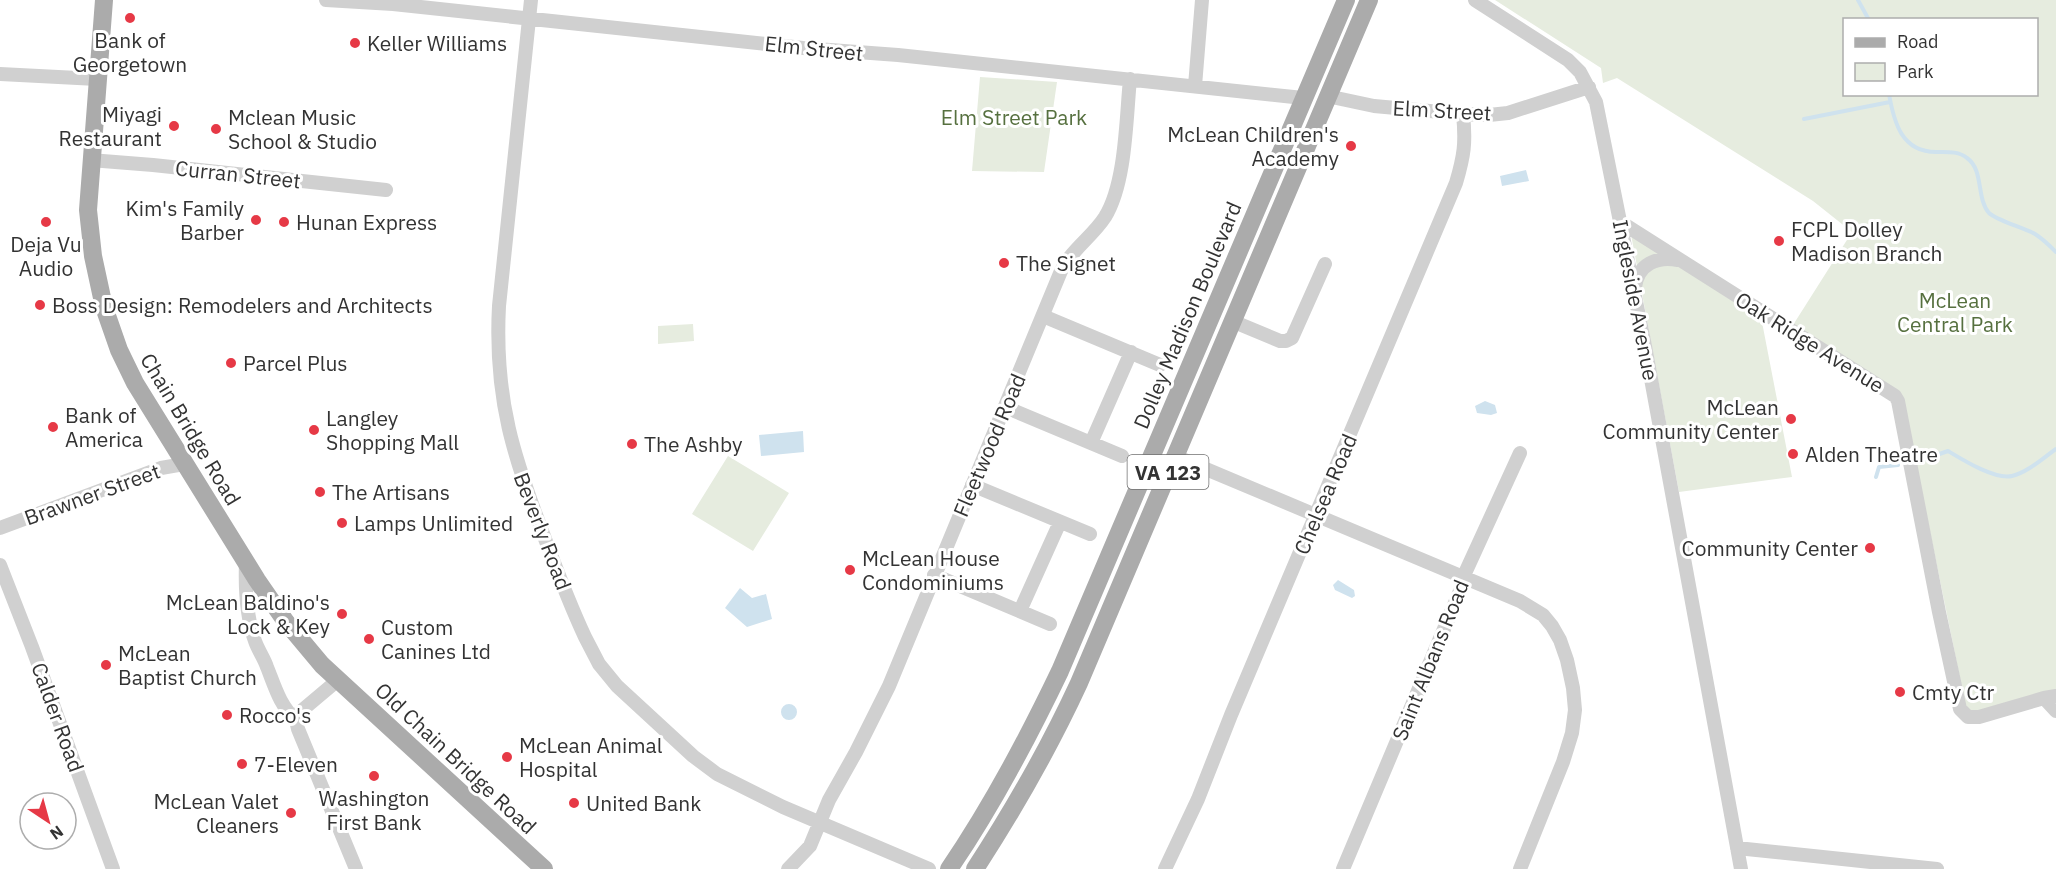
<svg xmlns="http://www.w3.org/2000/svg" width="2056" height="869" viewBox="0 0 2056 869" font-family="'IBM Plex Sans',sans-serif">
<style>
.green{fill:#e6ecdf;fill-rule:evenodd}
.water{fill:#cfe2ee}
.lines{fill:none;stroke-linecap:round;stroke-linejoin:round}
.stream{stroke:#cfe2ee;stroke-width:4}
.minor{stroke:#d0d0d0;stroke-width:14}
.major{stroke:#ababab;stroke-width:18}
.poi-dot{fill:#e63946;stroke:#fff;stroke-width:2}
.labels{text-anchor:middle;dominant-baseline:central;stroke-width:6;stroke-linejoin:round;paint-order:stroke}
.shield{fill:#fff;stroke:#707070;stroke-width:1.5}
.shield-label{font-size:20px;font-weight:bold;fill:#333}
.poi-label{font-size:21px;fill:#333;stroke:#fff;text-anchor:start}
.street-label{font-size:21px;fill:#333;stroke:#fff}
.park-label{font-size:21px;fill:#56703f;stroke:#fff}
</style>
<rect width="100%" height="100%" fill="#fff"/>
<!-- green -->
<path class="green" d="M 1495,0 L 2056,0 L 2056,701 L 1968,717 L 1903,400 L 1793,325 L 1852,232 L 1813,201 L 1617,78 L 1603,83 L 1601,68 ZM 1844,20 L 2036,20 L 2036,94 L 1844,94 Z
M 980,77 L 1057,82 L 1044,172 L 972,171 Z
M 1630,229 L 1761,317 L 1792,477 L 1679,492 Z
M 693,324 L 694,341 L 658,344 L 658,326 Z
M 728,456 L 789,493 L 753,551 L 692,514 Z"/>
<!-- water -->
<path class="water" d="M 1526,170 L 1529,181 L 1502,186 L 1500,176 Z
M 1485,401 L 1495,405 L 1497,413 L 1491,415 L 1477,413 L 1475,406 Z
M 803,431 L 804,452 L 761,456 L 759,435 Z
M 1338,580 L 1354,590 L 1355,596 L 1352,598 L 1335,590 L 1333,585 Z
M 740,588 L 752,598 L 766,594 L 772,619 L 747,627 L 725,608 Z
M781 712a8 8 0 1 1 16 0a8 8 0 1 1-16 0Z"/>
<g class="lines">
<!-- stream -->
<path class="stream" d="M 1858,0 L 1869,20
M 1889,94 C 1894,123 1902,152 1936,152 C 1947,152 1959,151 1967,158 C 1984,170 1976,198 1989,213 C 1996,220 2024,228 2035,234 C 2043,239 2049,245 2056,252
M 1804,119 L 1890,102
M 1925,459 L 1948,451 C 1963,460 1995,480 2012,476 C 2028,472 2043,458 2056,449
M 1876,477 L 1879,467 L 1898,465"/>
<!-- minor -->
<path class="minor" d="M 326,0 L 393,4 L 803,48 L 898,55 L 1303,98
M 531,0 L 499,306 C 494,399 514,459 547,544 C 559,576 571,607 585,637 L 599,664 L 617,686 L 693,756 L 717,774 L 783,807 L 929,869
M 1475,0 L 1568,60 L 1580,72 L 1596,102 L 1645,346 L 1741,869
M 0,74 L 97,79
M 1195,86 L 1202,0
M 1327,96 L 1374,106 L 1463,114 L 1489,115 L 1508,113 L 1589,87
M 90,160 L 153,165 L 386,190
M 1622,223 L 1895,396 L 1898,401 L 1939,612 L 1960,709 L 1968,717 L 1979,717 L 2044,698
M 1635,287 C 1638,264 1657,256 1678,260
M 1043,316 L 1160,365
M 1232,321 L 1280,341 L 1286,341 L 1292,338 L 1325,264
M 1005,407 L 1122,456
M 1091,443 L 1131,352
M 1175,456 L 1520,601 L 1543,615 L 1552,626 L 1560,640 L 1567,660 L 1573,688 L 1575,710 L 1572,733 L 1563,762 L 1520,869
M 972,485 L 1090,534
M 0,528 L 161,468 L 184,464
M 246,562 C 245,589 246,616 255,641 C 258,650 264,658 267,667 C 275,687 280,706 296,720
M 0,565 L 32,647 L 113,869
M 934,575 L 1050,624
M 1020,611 L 1060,522
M 338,680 L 300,712 L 296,720 L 298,729 L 356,869
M 2056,696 L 2044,698 L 2056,711
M 1737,848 L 1937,869
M 788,869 L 810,846 L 829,800 L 856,752 L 889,686 L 1061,271 C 1072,249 1092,237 1105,217 C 1126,183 1126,119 1130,79
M 1165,869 L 1198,799 L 1231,715 L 1456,183 C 1464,156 1466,143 1463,114
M 1343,869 L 1465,579 L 1466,571 L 1520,453"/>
<!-- major -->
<path class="major" d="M 104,0 L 88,210 L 93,256 L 104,307 L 119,350 L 135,383 L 257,580 L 286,622 L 322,665 L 544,869
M 949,869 C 992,806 1027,740 1060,671 L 1346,0
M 975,869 C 1014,809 1049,748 1079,683 L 1369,0"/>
</g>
<!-- markers -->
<g class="poi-dot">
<circle cx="130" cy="18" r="6"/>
<circle cx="355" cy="43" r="6"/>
<circle cx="174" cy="126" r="6"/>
<circle cx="216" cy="129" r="6"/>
<circle cx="1351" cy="146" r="6"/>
<circle cx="256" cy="220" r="6"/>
<circle cx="46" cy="222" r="6"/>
<circle cx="284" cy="222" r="6"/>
<circle cx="1779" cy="241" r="6"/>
<circle cx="1004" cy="263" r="6"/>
<circle cx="40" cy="305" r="6"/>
<circle cx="231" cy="363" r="6"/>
<circle cx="1791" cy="419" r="6"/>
<circle cx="53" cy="427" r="6"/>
<circle cx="314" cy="430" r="6"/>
<circle cx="632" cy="444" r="6"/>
<circle cx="1793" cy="454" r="6"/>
<circle cx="320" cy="492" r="6"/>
<circle cx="342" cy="523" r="6"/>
<circle cx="1870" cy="548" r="6"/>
<circle cx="850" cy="570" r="6"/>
<circle cx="342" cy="614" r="6"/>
<circle cx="369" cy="639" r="6"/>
<circle cx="106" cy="665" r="6"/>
<circle cx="1900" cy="692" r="6"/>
<circle cx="227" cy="715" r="6"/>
<circle cx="507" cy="757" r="6"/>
<circle cx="242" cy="764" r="6"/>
<circle cx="374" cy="776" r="6"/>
<circle cx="574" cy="803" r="6"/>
<circle cx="291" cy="813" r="6"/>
</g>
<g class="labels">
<!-- shield labels -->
<rect class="shield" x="1127.5" y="455" width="81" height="34" rx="4.5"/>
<g class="shield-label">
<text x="1168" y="472">VA 123</text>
</g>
<!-- poi labels -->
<g class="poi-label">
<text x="130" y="40" text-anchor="middle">Bank of<tspan x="130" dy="24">Georgetown</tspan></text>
<text x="367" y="43">Keller Williams</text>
<text x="162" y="114" text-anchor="end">Miyagi<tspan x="162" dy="24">Restaurant</tspan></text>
<text x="228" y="117">Mclean Music<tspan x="228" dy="24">School &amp; Studio</tspan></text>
<text x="1339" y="134" text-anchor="end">McLean Children's<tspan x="1339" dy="24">Academy</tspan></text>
<text x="244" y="208" text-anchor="end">Kim's Family<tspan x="244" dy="24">Barber</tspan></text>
<text x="296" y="222">Hunan Express</text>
<text x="1791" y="229">FCPL Dolley<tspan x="1791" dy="24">Madison Branch</tspan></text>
<text x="46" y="244" text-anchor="middle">Deja Vu<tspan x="46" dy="24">Audio</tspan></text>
<text x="1016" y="263">The Signet</text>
<text x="52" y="305">Boss Design: Remodelers and Architects</text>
<text x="243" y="363">Parcel Plus</text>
<text x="1779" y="407" text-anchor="end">McLean<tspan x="1779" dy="24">Community Center</tspan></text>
<text x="65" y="415">Bank of<tspan x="65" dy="24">America</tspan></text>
<text x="326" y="418">Langley<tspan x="326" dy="24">Shopping Mall</tspan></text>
<text x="644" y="444">The Ashby</text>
<text x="1805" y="454">Alden Theatre</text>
<text x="332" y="492">The Artisans</text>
<text x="354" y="523">Lamps Unlimited</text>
<text x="1858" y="548" text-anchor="end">Community Center</text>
<text x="862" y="558">McLean House<tspan x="862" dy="24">Condominiums</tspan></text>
<text x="330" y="602" text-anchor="end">McLean Baldino's<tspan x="330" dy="24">Lock &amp; Key</tspan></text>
<text x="381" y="627">Custom<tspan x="381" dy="24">Canines Ltd</tspan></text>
<text x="118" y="653">McLean<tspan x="118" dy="24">Baptist Church</tspan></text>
<text x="1912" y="692">Cmty Ctr</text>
<text x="239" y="715">Rocco's</text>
<text x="519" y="745">McLean Animal<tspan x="519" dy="24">Hospital</tspan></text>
<text x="254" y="764">7-Eleven</text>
<text x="374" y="798" text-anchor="middle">Washington<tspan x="374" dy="24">First Bank</tspan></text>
<text x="279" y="801" text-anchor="end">McLean Valet<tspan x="279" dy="24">Cleaners</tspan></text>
<text x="586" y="803">United Bank</text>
</g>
<!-- street labels -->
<g class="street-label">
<text transform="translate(814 48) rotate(6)">Elm Street</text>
<text transform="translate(1442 110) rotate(3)">Elm Street</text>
<text transform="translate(238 174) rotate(6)">Curran Street</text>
<text transform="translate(1636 300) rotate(79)">Ingleside Avenue</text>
<text transform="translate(1187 315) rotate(-67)">Dolley Madison Boulevard</text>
<text transform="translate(1810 342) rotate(32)">Oak Ridge Avenue</text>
<text transform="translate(191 429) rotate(59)">Chain Bridge Road</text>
<text transform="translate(989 445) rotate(-67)">Fleetwood Road</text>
<text transform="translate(92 494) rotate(-20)">Brawner Street</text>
<text transform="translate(1325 494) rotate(-67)">Chelsea Road</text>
<text transform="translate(543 531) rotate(69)">Beverly Road</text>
<text transform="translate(1430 660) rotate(-68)">Saint Albans Road</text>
<text transform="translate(58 717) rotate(70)">Calder Road</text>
<text transform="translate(456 758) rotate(43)">Old Chain Bridge Road</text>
</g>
<!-- park labels -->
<g class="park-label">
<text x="1014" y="117">Elm Street Park</text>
<text x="1955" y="300">McLean<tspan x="1955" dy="24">Central Park</tspan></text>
</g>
</g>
<!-- legend -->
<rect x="1843" y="18" width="195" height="78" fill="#ffffff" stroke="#adadad" stroke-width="1.5"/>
<rect x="1855" y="38" width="30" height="9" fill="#ababab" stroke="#adadad" stroke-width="1.5"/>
<text x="1897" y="48" font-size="18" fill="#333333">Road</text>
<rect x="1855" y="63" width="30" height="18" fill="#e6ecdf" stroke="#adadad" stroke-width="1.5"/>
<text x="1897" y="78" font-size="18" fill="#333333">Park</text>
<!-- north arrow -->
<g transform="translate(48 821) rotate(144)"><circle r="28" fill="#ffffff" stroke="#adadad" stroke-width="1.5"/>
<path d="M0-4.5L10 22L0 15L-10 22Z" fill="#e63946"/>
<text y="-9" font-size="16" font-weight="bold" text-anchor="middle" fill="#333333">N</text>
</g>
</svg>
